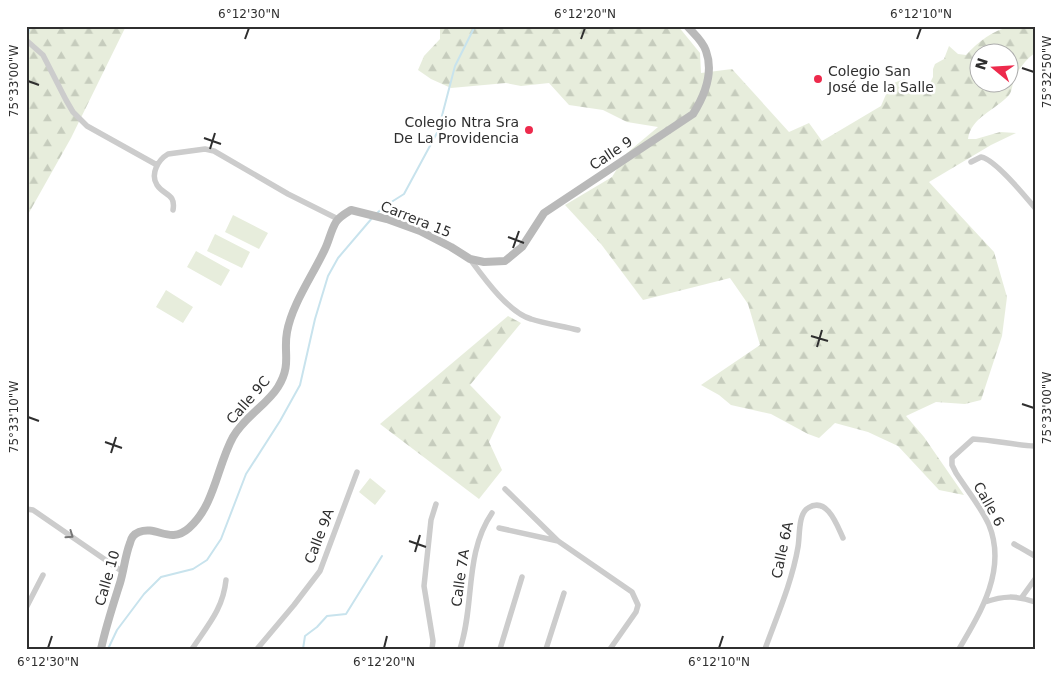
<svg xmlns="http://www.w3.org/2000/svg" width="1061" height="675" viewBox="0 0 1061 675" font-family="'DejaVu Sans',sans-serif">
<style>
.forest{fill:url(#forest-firs);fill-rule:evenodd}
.pitch{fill:#e7eddc}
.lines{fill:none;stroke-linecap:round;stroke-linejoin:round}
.stream{stroke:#c8e3ed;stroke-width:2}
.street{stroke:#ccc;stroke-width:5.5}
.secondary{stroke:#b9b9b9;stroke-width:8}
.oneway{stroke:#767676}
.ticks{fill:none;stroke:#2f2f2f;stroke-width:2}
.poi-dot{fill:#ed2a4c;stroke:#fff;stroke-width:2}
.labels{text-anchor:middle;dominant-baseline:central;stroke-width:5;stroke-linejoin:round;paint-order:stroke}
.poi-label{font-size:14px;fill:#2f2f2f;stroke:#fff;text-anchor:start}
.street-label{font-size:14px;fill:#2f2f2f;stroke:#fff}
.neatline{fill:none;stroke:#2f2f2f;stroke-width:2}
.ticks-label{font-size:12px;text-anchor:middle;fill:#2f2f2f}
</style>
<defs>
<pattern id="forest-firs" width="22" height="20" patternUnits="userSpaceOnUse" patternTransform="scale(1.25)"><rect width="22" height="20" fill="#e7eddc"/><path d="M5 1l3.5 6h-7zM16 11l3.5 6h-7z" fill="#c6ccbd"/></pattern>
</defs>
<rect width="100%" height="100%" fill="#fff"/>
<!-- forest -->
<path class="forest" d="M 26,26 L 126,26 L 71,138 L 26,218 Z
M 440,26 L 678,26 L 700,53 L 701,73 L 732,69 L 789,132 L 809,123 L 822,141 L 881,106 L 887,92 L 894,83 L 904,79 L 919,86 L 929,85 L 933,77 L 933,69 L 935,64 L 944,59 L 949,46 L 958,54 L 966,55 C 978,42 993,30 1010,27 C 1018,25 1027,26 1035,26 L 1035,53 C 1027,58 1020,68 1015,76 C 1012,82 1013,90 1009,95 C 996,110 971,117 968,139 L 976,139 L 1000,132 L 1016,133 L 991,145 L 929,182 L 994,252 L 1007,297 L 1002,336 L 981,400 L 965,404 L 936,402 L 906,416 L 924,437 L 964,495 L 939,490 L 898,446 L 868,432 L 835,423 L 819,438 L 808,434 L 771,414 L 731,405 L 719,395 L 701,385 L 760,345 L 748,304 L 730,278 L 643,300 L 601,244 L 565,205 L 612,177 L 627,153 L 658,127 L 627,122 L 603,110 L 569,105 L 549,83 L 521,86 L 506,83 L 451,88 L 431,79 L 418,70 L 424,56 L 440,39 ZM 978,52 L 1008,52 L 1008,82 L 978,82 Z
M 508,316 L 521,323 L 470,385 L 501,417 L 489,442 L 502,470 L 479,499 L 380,424 Z"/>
<!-- pitch -->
<path class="pitch" d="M 233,215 L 268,233 L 259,249 L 225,232 Z
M 215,234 L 250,252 L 242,268 L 207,251 Z
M 196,251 L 230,270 L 221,286 L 187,267 Z
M 166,290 L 193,307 L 183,323 L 156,307 Z
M 370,478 L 386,491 L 375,505 L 359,492 Z"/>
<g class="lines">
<!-- stream -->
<path class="stream" d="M 27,38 L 30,26
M 376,214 L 385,206 L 404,194 L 438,131 L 455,66 L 475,26
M 108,649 L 117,630 L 144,594 L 161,577 L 193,569 L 207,560 L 221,539 L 246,474 L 280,421 L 300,385 L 315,319 L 328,276 L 338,258 L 373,217
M 303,649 L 305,636 L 317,627 L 327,616 L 346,614 L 382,556"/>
<!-- street -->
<path class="street" d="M 26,40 L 43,55 L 66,100 L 73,112 L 87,126 L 157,165
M 971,162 L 981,157 C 995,159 1025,196 1035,208
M 173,210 C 176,193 164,196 157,185 C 150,174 158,160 168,154 L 205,149 L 214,151 L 288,194 L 338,219
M 470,259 C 484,278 508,312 531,319 C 546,324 563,326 578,330
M 505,489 L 558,541 L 632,592 L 638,605 L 636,612 L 610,649
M 26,509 L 33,510 L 123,572
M 499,528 L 558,541
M 1014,544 L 1035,556
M 1022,597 L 1035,579
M 985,602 C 1003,596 1016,595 1035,602
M 26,608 L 43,575
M 192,649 C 208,625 223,609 226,580
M 257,649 L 294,605 L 320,571 L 357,472
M 432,649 L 433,641 L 424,586 L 431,520 L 436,504
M 460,649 C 475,604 464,554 492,513
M 500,649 L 522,577
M 546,649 L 564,593
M 765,649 C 777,616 792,582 798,547 C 800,536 798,514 808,508 C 827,496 837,525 843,538
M 959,649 C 981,612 1007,569 989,525 C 981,507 967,490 956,473 L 952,465 L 952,458 L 973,439 C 994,440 1014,445 1035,446"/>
<!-- secondary -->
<path class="secondary" d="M 101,649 C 106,626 113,605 120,583 C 124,570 125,556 130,543 C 131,538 134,534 139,532 C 157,525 170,545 189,528 C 215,505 217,466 233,437 C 245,416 267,405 278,387 C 292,364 283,353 287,332 C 292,304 313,275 325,249 C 329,241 331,230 336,222 C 339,217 346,213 351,210 L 387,219 L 420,231 L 451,247 L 470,259 L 484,262 L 505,261 L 522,247 L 544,213 L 693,114 C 705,95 714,73 706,51 C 703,41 693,33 687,26"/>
</g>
<!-- one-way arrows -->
<defs><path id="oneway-chevron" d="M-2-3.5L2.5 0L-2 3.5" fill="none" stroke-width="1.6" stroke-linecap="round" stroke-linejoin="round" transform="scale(1.25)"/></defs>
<use class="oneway" href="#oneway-chevron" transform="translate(70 535) rotate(35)"/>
<!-- ticks -->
<path class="ticks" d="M 245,39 L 249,28M 581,39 L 585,28M 917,39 L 921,28M 1022,68 L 1034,72M 28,81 L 39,85M 204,138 L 221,144M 210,149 L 215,133M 508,237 L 524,243M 513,248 L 519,231M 811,336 L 828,341M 817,347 L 822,330M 1022,404 L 1034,408M 28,417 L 39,421M 105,442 L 122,448M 111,453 L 116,437M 409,541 L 426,547M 415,552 L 420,535M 48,648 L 52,636M 384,648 L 387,636M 719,648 L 723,636"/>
<!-- markers -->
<g class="poi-dot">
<circle cx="818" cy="79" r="5"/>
<circle cx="529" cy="130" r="5"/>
</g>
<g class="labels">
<!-- poi labels -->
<g class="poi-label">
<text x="828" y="71">Colegio San<tspan x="828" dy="16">José de la Salle</tspan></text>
<text x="519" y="122" text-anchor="end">Colegio Ntra Sra<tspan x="519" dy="16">De La Providencia</tspan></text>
</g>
<!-- street labels -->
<g class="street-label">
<text transform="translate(611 153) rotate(-34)">Calle 9</text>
<text transform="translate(416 219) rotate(22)">Carrera 15</text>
<text transform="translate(248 400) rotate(-49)">Calle 9C</text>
<text transform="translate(989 504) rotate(61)">Calle 6</text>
<text transform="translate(319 536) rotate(-69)">Calle 9A</text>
<text transform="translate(782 550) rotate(-78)">Calle 6A</text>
<text transform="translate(107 578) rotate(-74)">Calle 10</text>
<text transform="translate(460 578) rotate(-82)">Calle 7A</text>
</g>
</g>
<!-- border -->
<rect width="1061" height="675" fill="none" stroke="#ffffff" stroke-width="55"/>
<!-- north arrow -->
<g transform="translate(994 68) rotate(288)"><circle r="24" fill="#ffffff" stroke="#acacac"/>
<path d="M0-4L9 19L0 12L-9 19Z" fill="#ed2a4c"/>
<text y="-8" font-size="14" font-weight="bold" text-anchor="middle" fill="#2f2f2f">N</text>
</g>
<rect x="28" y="28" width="1006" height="620" class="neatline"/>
<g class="ticks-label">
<text x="249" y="18">6°12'30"N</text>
<text x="585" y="18">6°12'20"N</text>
<text x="921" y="18">6°12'10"N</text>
<text transform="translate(1047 72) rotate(-90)" y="4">75°32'50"W</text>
<text transform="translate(14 81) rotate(-90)" y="4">75°33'00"W</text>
<text transform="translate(1047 408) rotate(-90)" y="4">75°33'00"W</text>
<text transform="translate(14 417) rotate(-90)" y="4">75°33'10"W</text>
<text x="48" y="666">6°12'30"N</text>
<text x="384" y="666">6°12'20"N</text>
<text x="719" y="666">6°12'10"N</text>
</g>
</svg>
